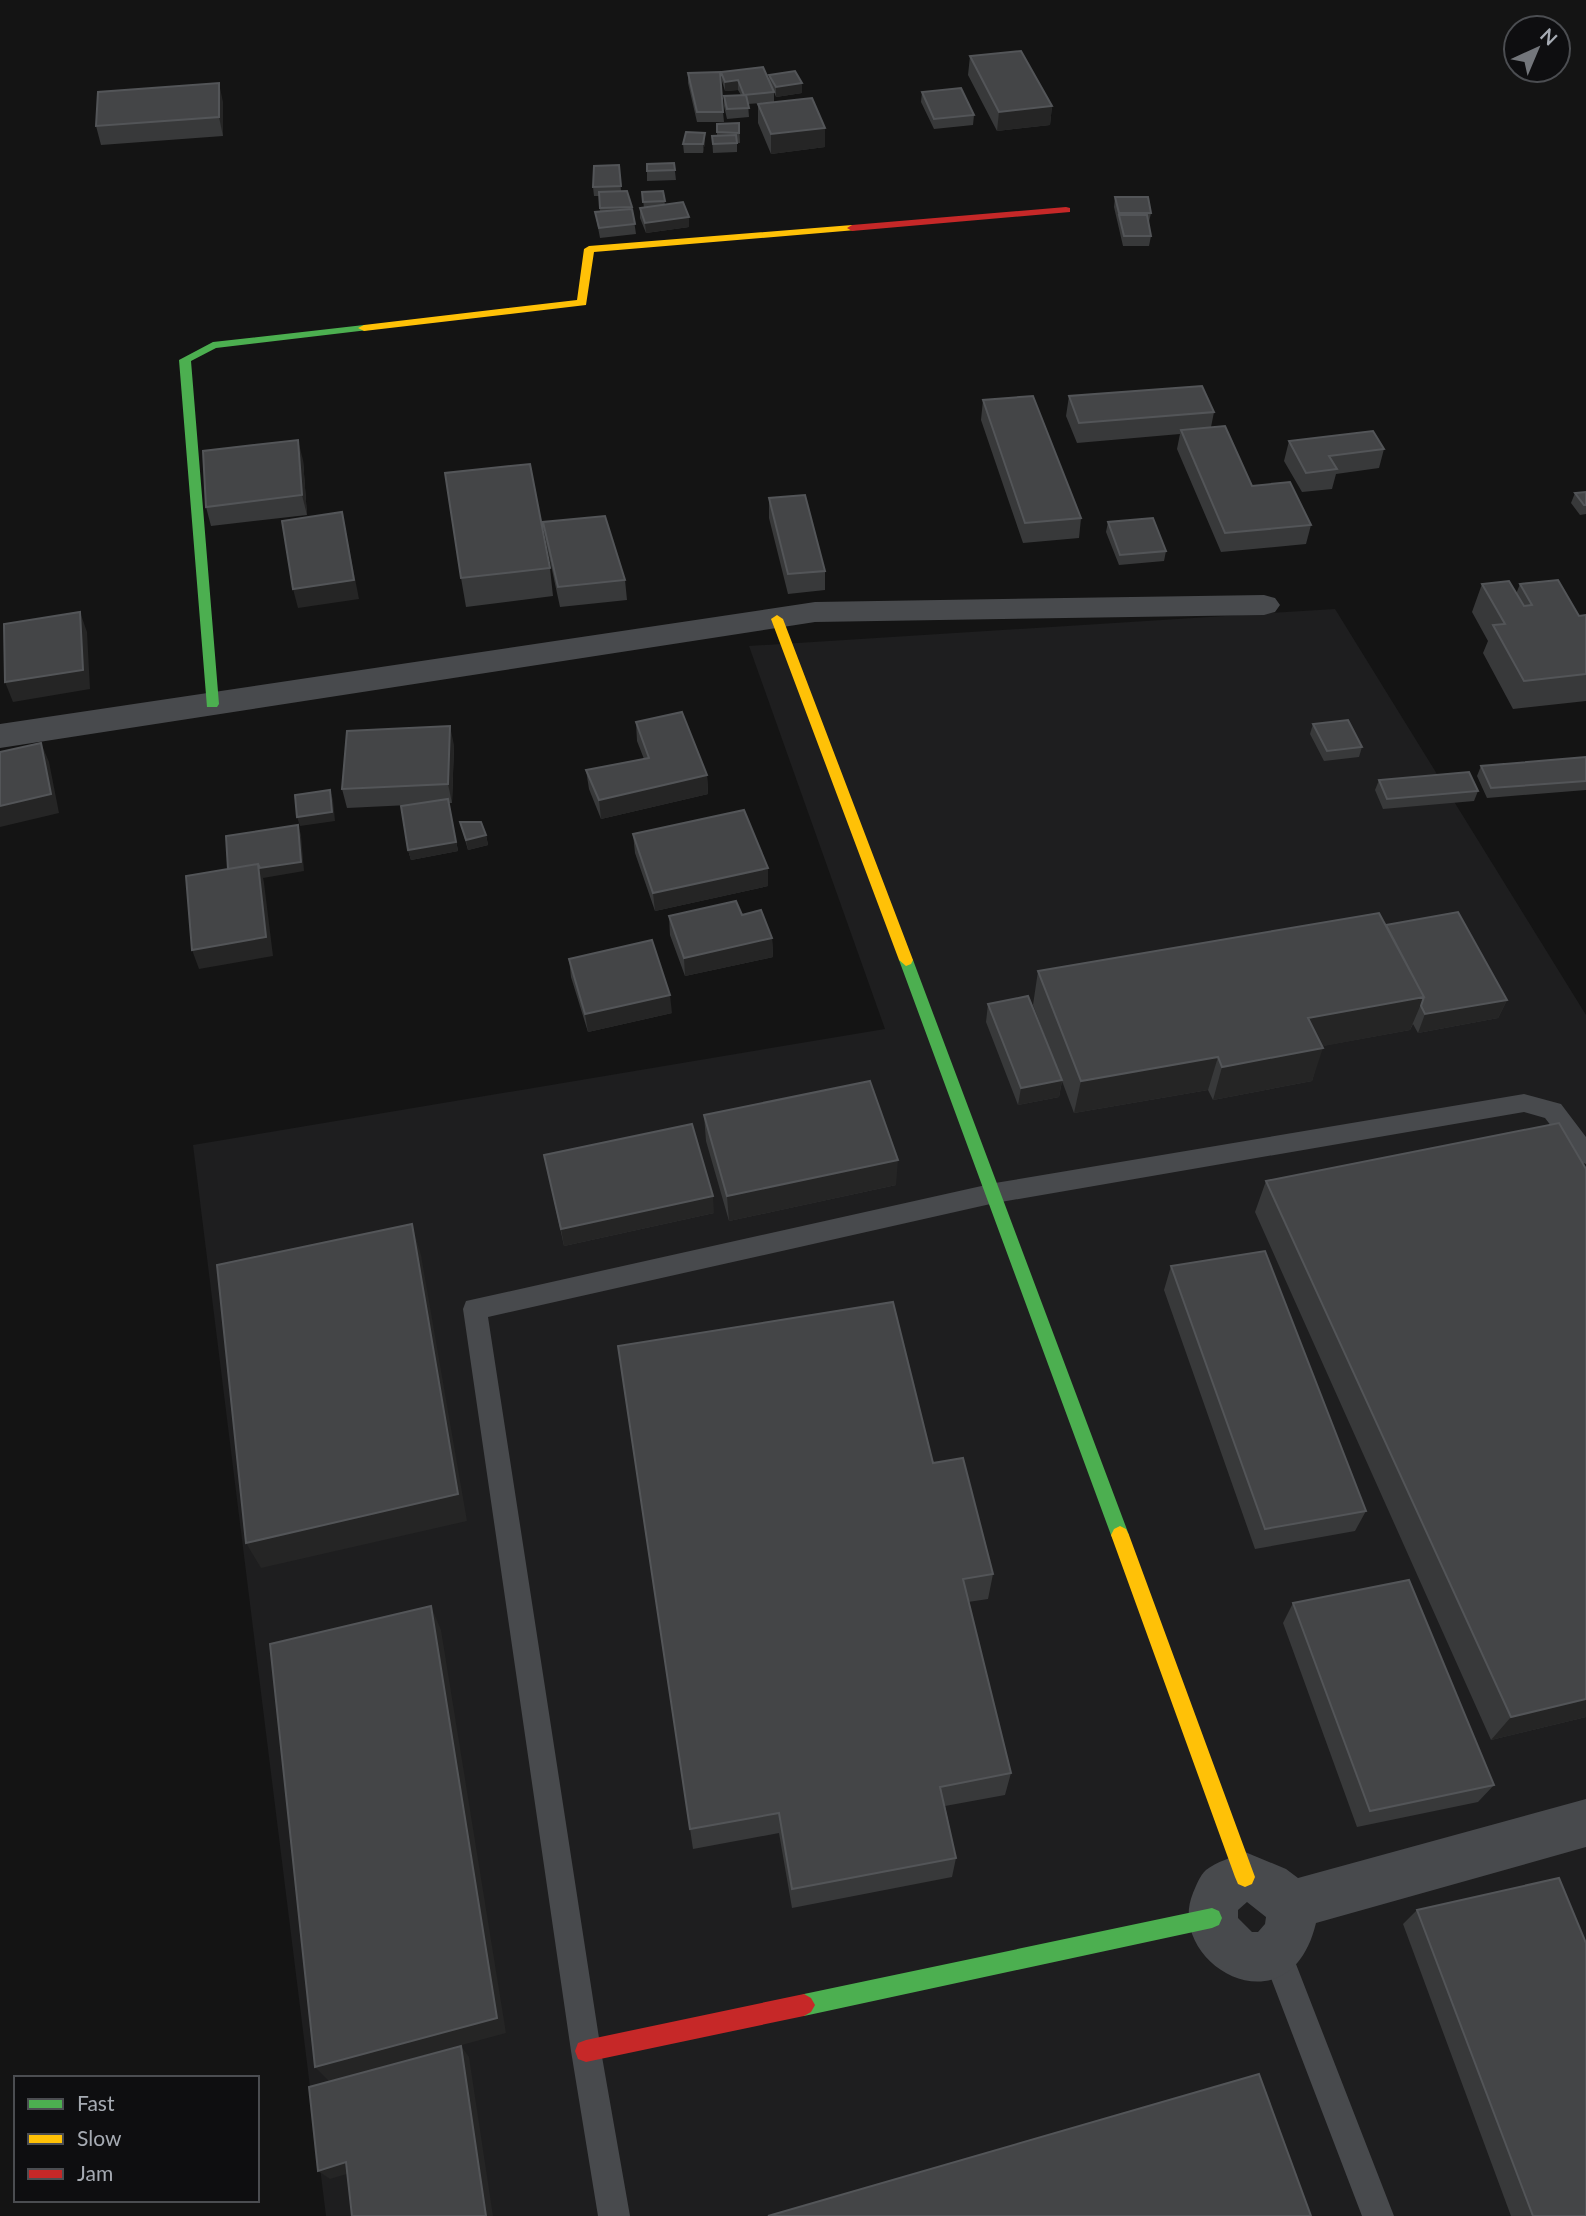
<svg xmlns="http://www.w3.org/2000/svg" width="1586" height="2216" viewBox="0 0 1586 2216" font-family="Lato,sans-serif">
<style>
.built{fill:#1e1e1f}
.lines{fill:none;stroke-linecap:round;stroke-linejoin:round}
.lane{fill:#484a4d;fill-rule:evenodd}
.street{fill:#484a4d;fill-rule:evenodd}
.fast{fill:#4caf50;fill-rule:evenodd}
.slow{fill:#ffc107;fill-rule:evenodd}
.jam{fill:#c62828;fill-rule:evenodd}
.wall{fill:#38393a}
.shaded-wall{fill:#252525}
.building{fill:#444547;stroke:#535558;stroke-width:2}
</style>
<rect width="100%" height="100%" fill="#141414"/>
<!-- built -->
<path class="built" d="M 1335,609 L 1586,1015 L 1586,2216 L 326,2216 L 193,1145 L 885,1029 L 749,646 Z"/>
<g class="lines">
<!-- lane -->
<path class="lane" d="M 1524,1094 L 1561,1104 L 1586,1137 L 1586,1164 L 1578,1161 L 1545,1118 L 1524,1112 L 995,1203 L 488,1317 L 601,2051 L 630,2216 L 598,2216 L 571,2051 L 463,1309 L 466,1301 L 995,1183 Z
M 1276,1937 L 1287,1941 L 1394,2216 L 1362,2216 L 1261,1952 L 1265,1941 Z"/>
<!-- street -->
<path class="street" d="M 1264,595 L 1275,598 L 1280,605 L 1275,612 L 1264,615 L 815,622 L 0,748 L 0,724 L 815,602 Z
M 1586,1799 L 1586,1847 L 1316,1923 C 1289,2036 1164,1963 1193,1893 C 1196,1886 1200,1875 1206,1870 C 1216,1862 1233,1857 1245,1852 L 1286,1869 L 1298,1878 ZM 1247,1902 L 1266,1917 L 1265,1924 L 1258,1932 L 1252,1932 L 1238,1918 L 1238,1910 Z"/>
<!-- fast -->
<path class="fast" d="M 364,325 L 370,328 L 368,330 L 216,348 L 191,361 L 219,704 L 217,707 L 207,707 L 179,360 L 213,342 Z
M 906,954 L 913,960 L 1129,1535 L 1126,1541 L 1120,1544 L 1114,1541 L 1111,1535 L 899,960 Z
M 1212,1908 L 1219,1911 L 1222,1918 L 1219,1925 L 1212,1928 L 804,2016 L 797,2012 L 793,2005 L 797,1998 L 804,1994 Z"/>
<!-- slow -->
<path class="slow" d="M 852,225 L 857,228 L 856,230 L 594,252 L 586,305 L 364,331 L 358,328 L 364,325 L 577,300 L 584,249 L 589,246 Z
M 777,615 L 783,619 L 913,960 L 911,964 L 906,966 L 899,960 L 771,619 Z
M 1120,1526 L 1126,1529 L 1129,1535 L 1255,1877 L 1252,1884 L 1245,1887 L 1238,1884 L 1235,1877 L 1111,1535 L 1114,1529 Z"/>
<!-- jam -->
<path class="jam" d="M 1066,207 L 1070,208 L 1070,212 L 852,231 L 847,228 L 852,225 Z
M 804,1994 L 811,1998 L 815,2005 L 811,2012 L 804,2016 L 586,2062 L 578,2059 L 575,2051 L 578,2043 L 586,2040 Z"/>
</g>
<!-- wall -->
<path class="wall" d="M 970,56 L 1052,106 L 1050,125 L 997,131 L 968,75 Z
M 721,72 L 769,82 L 769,75 L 802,93 L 776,97 L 774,92 L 774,102 L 748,104 L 749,117 L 727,119 L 724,106 L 724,96 L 741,95 L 738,90 L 725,91 L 722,81 Z
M 688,73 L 723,112 L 724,122 L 697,122 L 688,83 Z
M 922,92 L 974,115 L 973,125 L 934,129 L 921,102 Z
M 223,102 L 223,136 L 101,145 L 96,126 Z
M 758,104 L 825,128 L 825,147 L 771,154 L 758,123 Z
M 739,123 L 740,143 L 737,143 L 737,152 L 713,153 L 712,136 L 717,135 L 717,124 Z
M 705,142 L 703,153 L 684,153 L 683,144 Z
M 674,163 L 676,180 L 647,181 L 647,164 Z
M 619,165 L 621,191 L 632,207 L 636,234 L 600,238 L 595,212 L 600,212 L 599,196 L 594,196 L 593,187 Z
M 663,191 L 665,205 L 689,217 L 689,227 L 646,233 L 640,218 L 640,208 L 644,208 L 642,192 Z
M 1115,197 L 1151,213 L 1149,222 L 1148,222 L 1151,236 L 1149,246 L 1123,246 L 1114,207 Z
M 1069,396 L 1214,412 L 1211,427 L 1252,486 L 1311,525 L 1306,544 L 1221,552 L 1177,449 L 1180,434 L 1077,443 L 1066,416 Z
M 983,400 L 1081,518 L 1079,538 L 1023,543 L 981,420 Z
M 1289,441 L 1384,449 L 1379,468 L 1336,474 L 1332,489 L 1302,492 L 1284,461 Z
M 303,460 L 307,515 L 211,526 L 206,507 Z
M 1586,492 L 1586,514 L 1580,515 L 1571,503 L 1575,493 Z
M 769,498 L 825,571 L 825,590 L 788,594 L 769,518 Z
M 543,522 L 625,580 L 627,600 L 560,607 L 546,542 Z
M 1108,522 L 1166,551 L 1164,561 L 1119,565 L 1106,532 Z
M 550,568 L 553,596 L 466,607 L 461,578 Z
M 1482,584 L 1516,594 L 1520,584 L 1579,616 L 1586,615 L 1586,701 L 1513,709 L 1483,653 L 1488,641 L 1472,612 Z
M 636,722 L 707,775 L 708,794 L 601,819 L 589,789 L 586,770 L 644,759 L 637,741 Z
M 1313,724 L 1362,747 L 1359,757 L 1324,761 L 1310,734 Z
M 454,745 L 452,803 L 449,803 L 458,851 L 411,860 L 408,850 L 409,805 L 347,808 L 342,789 Z
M 1586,757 L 1586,790 L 1487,798 L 1477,776 L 1481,766 Z
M 1379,780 L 1478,791 L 1474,801 L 1383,809 L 1375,790 Z
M 460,822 L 486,835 L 488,845 L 468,850 Z
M 633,834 L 768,868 L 768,886 L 655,911 L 635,853 Z
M 742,915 L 772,938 L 773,957 L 685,976 L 670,935 L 669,916 Z
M 1386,925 L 1507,1000 L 1498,1018 L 1418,1033 L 1413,1024 L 1410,1030 L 1322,1046 L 1312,1081 L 1213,1100 L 1208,1090 L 1074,1113 L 1062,1081 L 1059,1097 L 1018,1105 L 986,1022 L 988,1004 L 1050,1050 L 1033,1005 L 1038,971 Z
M 569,959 L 672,1013 L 588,1032 L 571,977 Z
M 704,1115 L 896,1185 L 729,1221 L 706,1141 Z
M 544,1155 L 714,1213 L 564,1246 Z
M 1586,1169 L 1586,1717 L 1491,1740 L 1255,1212 L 1266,1181 Z
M 1171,1266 L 1366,1511 L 1355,1531 L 1255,1549 L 1164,1290 Z
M 618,1346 L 933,1463 L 993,1574 L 988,1599 L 968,1602 L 1011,1773 L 1005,1795 L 945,1806 L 956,1858 L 952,1877 L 792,1908 L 779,1833 L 693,1849 Z
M 1293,1603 L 1494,1785 L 1478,1802 L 1357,1827 L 1283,1623 Z
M 1417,1910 L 1586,2216 L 1511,2216 L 1403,1924 Z"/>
<!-- shaded-wall -->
<path class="shaded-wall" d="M 738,80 L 738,90 L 725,91 L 725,82 Z
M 219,83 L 223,102 L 223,136 L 219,117 Z
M 802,83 L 802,93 L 776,97 L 776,87 Z
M 1052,106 L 1050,125 L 997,131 L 999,112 Z
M 825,128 L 825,147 L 771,154 L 771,134 Z
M 705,133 L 705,142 L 703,153 L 703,144 Z
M 689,217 L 689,227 L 646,233 L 645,223 Z
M 298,440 L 303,460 L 307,515 L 302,495 Z
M 342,512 L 359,599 L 298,608 L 293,589 Z
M 80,612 L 87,632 L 90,689 L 13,702 L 5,682 Z
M 450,726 L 454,745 L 452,803 L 448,784 Z
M 41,743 L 49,762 L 59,813 L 0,827 L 0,806 Z
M 707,775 L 708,794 L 601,819 L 599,800 Z
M 330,790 L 333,800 L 335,821 L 300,826 L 297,817 Z
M 448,799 L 458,851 L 411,860 L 408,850 Z
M 298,825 L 301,835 L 304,871 L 263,878 L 264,883 L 273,956 L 199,969 L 192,950 L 258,864 Z
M 486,835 L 488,845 L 468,850 L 466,840 Z
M 768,868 L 768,886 L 655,911 L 653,893 Z
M 772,938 L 773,957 L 685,976 L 684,958 Z
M 670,995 L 672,1013 L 588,1032 L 585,1014 Z
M 1424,997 L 1410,1030 L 1297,1051 L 1308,1018 Z
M 1507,1000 L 1498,1018 L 1418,1033 L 1425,1014 Z
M 1323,1048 L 1312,1081 L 1213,1100 L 1222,1067 Z
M 1218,1057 L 1208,1090 L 1074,1113 L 1081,1081 Z
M 1062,1080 L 1059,1097 L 1018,1105 L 1021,1088 Z
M 898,1160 L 896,1185 L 729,1221 L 727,1196 Z
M 713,1196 L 714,1213 L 564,1246 L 561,1229 Z
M 412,1224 L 421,1255 L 467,1521 L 261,1568 L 246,1543 Z
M 431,1606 L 441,1630 L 506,2033 L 329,2081 L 315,2067 Z
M 1586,1699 L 1586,1717 L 1491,1740 L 1511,1717 Z
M 461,2046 L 469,2057 L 493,2216 L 486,2216 Z
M 346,2162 L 357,2171 L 330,2179 L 318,2171 Z"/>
<!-- building -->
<path class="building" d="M 1021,51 L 1052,106 L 999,112 L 970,56 Z
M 763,67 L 774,92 L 744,95 L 738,80 L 725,82 L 721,72 Z
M 795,71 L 802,83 L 776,87 L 769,75 Z
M 720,72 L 723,112 L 697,112 L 688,73 Z
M 219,83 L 219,117 L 96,126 L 98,92 Z
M 961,88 L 974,115 L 934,119 L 922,92 Z
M 746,95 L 749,108 L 727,109 L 724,96 Z
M 812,98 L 825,128 L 771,134 L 758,104 Z
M 739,123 L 739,133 L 717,132 L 717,124 Z
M 686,132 L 705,133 L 703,144 L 683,144 Z
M 736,135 L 737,143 L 713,144 L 712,136 Z
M 674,163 L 675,170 L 647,171 L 647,164 Z
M 619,165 L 621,186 L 593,187 L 594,166 Z
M 627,191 L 632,207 L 600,208 L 599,192 Z
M 663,191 L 665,201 L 643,202 L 642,192 Z
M 1115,197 L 1148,197 L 1151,213 L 1119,213 Z
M 683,202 L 689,217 L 645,223 L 640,208 Z
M 632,209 L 635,224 L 599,228 L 595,212 Z
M 1119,215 L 1147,215 L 1151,236 L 1124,236 Z
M 1202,386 L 1214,412 L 1079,423 L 1069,396 Z
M 1033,396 L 1081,518 L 1025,523 L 983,400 Z
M 1225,426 L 1252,486 L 1290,482 L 1311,525 L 1225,533 L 1181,430 Z
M 1373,431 L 1384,449 L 1329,456 L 1337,469 L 1306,473 L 1289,441 Z
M 298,440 L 302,495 L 206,507 L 203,451 Z
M 530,464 L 550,568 L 461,578 L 445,473 Z
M 1586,492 L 1586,505 L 1584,505 L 1575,493 Z
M 805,495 L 825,571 L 788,574 L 769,498 Z
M 342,512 L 354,580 L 293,589 L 282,521 Z
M 605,516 L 625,580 L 558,587 L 543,522 Z
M 1153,518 L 1166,551 L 1120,555 L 1108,522 Z
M 1558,580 L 1579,616 L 1586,615 L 1586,674 L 1524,681 L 1493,625 L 1505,624 L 1482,584 L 1509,581 L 1524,606 L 1532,605 L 1520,584 Z
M 80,612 L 83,670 L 5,682 L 4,624 Z
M 682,712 L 707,775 L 599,800 L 586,770 L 649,758 L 636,722 Z
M 1348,720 L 1362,747 L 1327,751 L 1313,724 Z
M 450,726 L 448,784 L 342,789 L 347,731 Z
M 41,743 L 51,794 L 0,806 L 0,752 Z
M 1586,757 L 1586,781 L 1491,788 L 1481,766 Z
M 1469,772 L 1478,791 L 1387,799 L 1379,780 Z
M 330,790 L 332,812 L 297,817 L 295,795 Z
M 448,799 L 456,842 L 408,850 L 401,806 Z
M 744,810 L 768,868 L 653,893 L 633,834 Z
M 460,822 L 481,822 L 486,835 L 466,840 Z
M 298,825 L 301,862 L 260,868 L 258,864 L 228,869 L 226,836 Z
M 258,864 L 266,937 L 192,950 L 186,876 Z
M 736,901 L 742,915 L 761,910 L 772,938 L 684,958 L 669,916 Z
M 1458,912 L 1507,1000 L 1425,1014 L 1421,1006 L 1424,997 L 1386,925 Z
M 1379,913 L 1424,997 L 1308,1018 L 1323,1048 L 1222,1067 L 1218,1057 L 1081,1081 L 1038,971 Z
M 652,940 L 670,995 L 585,1014 L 569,959 Z
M 1028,996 L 1062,1080 L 1021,1088 L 988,1004 Z
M 870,1081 L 898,1160 L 727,1196 L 704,1115 Z
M 1559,1123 L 1586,1169 L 1586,1699 L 1511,1717 L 1266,1181 Z
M 692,1124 L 713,1196 L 561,1229 L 544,1155 Z
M 412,1224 L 458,1494 L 246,1543 L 217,1265 Z
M 1265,1251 L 1366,1511 L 1265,1529 L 1171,1266 Z
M 893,1302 L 933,1463 L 963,1458 L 993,1574 L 963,1579 L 1011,1773 L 940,1787 L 956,1858 L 792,1889 L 779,1813 L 690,1829 L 618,1346 Z
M 1409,1580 L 1494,1785 L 1370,1811 L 1293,1603 Z
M 431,1606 L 497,2018 L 315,2067 L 270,1644 Z
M 1559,1878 L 1586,1943 L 1586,2216 L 1533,2216 L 1417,1910 Z
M 461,2046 L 486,2216 L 352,2216 L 346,2162 L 318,2171 L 309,2087 Z
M 1259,2074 L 1311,2216 L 768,2216 Z"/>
<!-- legend -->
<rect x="14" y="2076" width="245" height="126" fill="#0e0e10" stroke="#4b4d51" stroke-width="2"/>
<rect x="28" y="2099" width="35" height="10" fill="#4caf50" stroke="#4b4d51" stroke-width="2"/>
<text x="77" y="2111" font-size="21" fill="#a6abb3">Fast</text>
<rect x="28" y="2134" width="35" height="10" fill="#ffc107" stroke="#4b4d51" stroke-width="2"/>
<text x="77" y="2146" font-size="21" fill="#a6abb3">Slow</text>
<rect x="28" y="2169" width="35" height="10" fill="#c62828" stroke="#4b4d51" stroke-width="2"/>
<text x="77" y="2181" font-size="21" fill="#a6abb3">Jam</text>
<!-- north arrow -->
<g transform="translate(1537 49) rotate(44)"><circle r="33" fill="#0e0e10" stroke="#4b4d51" stroke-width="2"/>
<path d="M0-5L12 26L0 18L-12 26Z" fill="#73767b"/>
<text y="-10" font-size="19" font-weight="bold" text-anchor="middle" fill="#a6abb3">N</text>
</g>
</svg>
